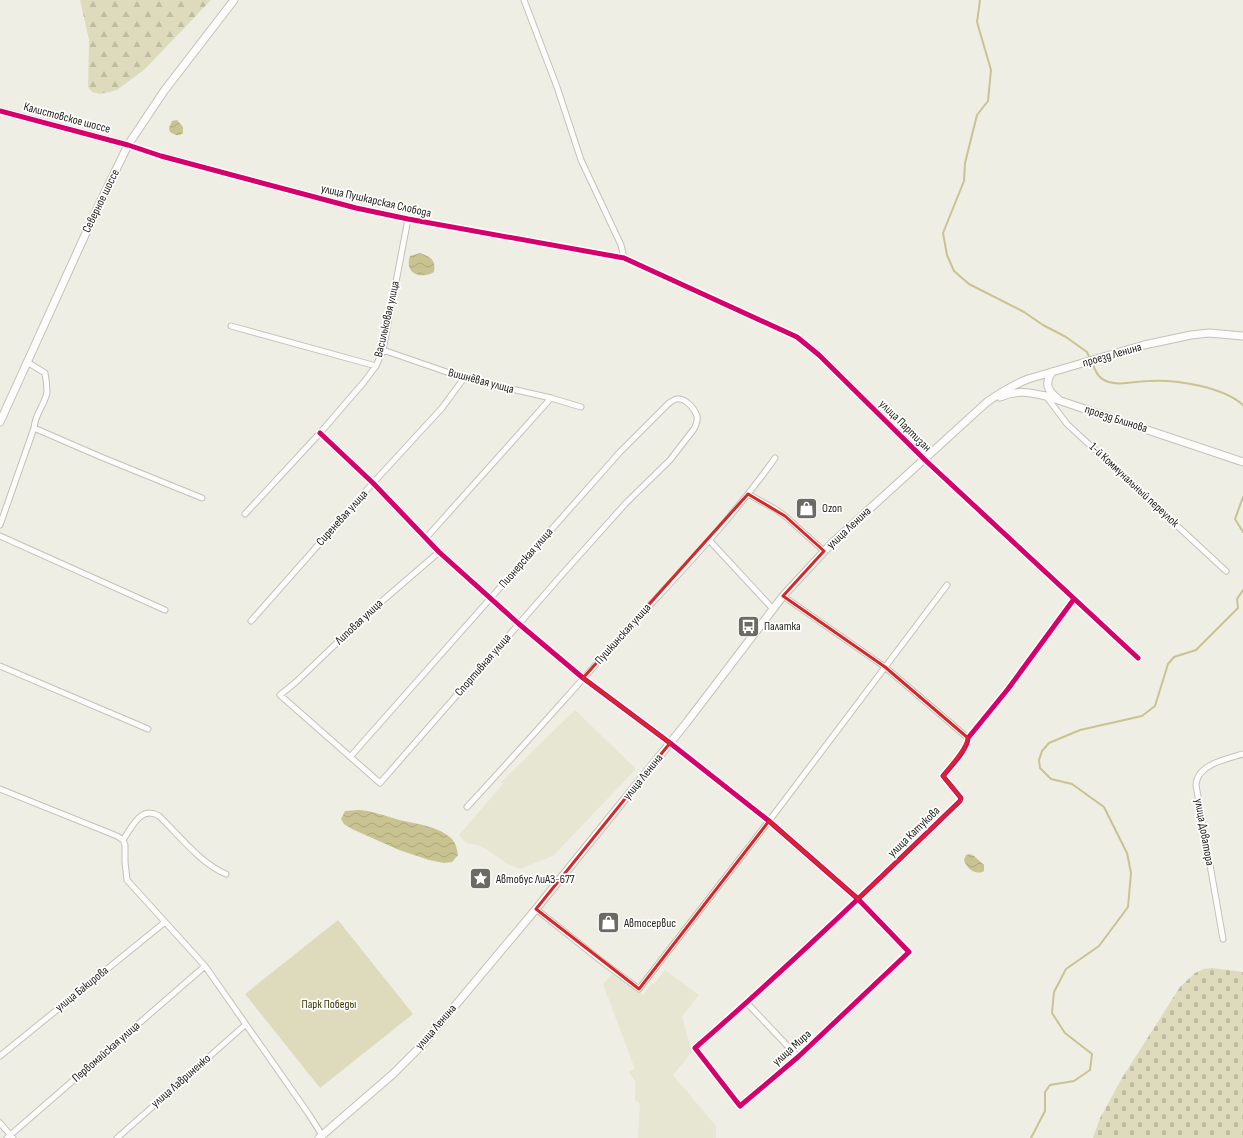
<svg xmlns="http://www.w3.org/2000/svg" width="1243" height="1138" viewBox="0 0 1243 1138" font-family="'Sofia Sans Condensed',sans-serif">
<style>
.built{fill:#e7e6d3}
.forest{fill:url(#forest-firs)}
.cemetery{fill:url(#cemetery-stones)}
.park{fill:#dedbbc}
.water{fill:url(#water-waves)}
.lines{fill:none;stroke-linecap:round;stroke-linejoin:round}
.stream{stroke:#c8c391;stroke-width:2}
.minor-casing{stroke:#c2c2ba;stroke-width:7}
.tertiary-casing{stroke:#c2c2ba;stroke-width:8}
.secondary-casing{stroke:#c2c2ba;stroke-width:9}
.minor{stroke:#fdfcfb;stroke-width:5}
.tertiary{stroke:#fdfcfb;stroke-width:6}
.secondary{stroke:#fdfcfb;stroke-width:7}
.cycleway-casing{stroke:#fff;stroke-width:8}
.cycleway{stroke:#d6006c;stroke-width:5}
.marked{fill:none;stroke:#d62828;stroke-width:3;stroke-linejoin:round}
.labels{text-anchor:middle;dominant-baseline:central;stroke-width:3.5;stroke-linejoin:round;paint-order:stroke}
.street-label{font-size:12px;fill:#25251e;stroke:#fff}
.poi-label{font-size:12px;fill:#25251e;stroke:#fff;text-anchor:start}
.park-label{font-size:12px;fill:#3b3600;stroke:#fff}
</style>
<defs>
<pattern id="forest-firs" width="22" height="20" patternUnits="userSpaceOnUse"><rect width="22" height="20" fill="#dedbbc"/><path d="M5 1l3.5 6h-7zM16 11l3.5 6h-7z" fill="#bebca1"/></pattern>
<pattern id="cemetery-stones" width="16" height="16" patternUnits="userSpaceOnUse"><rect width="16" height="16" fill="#dedbbc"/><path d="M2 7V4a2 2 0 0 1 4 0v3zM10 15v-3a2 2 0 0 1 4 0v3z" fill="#bebca1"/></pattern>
<pattern id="water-waves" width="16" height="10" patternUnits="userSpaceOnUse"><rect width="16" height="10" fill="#c8c391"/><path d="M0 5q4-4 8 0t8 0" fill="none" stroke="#aca77d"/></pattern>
</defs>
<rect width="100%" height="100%" fill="#efeee4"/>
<!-- built -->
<path class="built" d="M 575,710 L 636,769 L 553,856 L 520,869 L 506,863 L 486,849 L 477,845 L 466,843 L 459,835 L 503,784 L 501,782 Z
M 665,970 L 699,995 L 682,1016 L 692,1052 L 673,1075 L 716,1126 L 716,1138 L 638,1138 L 640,1104 L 635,1100 L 635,1081 L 629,1072 L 635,1069 L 603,984 L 612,974 L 643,995 L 652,983 L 654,984 Z"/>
<!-- forest -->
<path class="forest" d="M 80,0 L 211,0 L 145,69 L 117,90 L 100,94 L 92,92 L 88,87 L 89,40 Z"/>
<!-- cemetery -->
<path class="cemetery" d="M 1212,968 L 1243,972 L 1243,1138 L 1093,1138 L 1100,1118 L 1122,1078 L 1180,987 L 1195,973 L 1204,969 Z"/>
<!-- park -->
<path class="park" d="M 338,920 L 413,1014 L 320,1088 L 245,994 Z"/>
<!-- water -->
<path class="water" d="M 177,120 L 183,127 L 183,133 C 178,137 175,135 170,132 L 169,128 L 172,121 Z
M 420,253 C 431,257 436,260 434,272 C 420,280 404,273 410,256 Z
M 359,810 C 372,811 383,815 396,819 C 414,824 436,825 451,838 C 456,843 457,849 458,855 L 452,862 L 444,863 L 429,860 L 399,850 L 352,829 L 344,824 L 341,819 L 345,811 Z
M 970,854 L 974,856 L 984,865 L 984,871 C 976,876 966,868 964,860 L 966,855 Z"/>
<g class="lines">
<!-- stream -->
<path class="stream" d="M 980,0 L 977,22 L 991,70 L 988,101 L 977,115 L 965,163 L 964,181 L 943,233 L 947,255 L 954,271 L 969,284 L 1024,312 L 1043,325 L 1066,337 L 1087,352 L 1090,359
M 1092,363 C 1095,369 1097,377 1104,380 C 1117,387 1136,381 1149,381 C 1176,379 1223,387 1243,405
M 1243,497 L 1235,519 L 1243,532
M 1031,1138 L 1045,1111 L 1045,1092 L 1050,1085 L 1074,1081 L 1090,1070 L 1092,1054 L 1065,1033 L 1052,1013 L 1054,992 L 1066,969 L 1099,946 L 1128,907 L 1131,873 L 1127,853 L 1104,807 L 1072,784 L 1051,779 L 1040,768 L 1039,760 L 1042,751 L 1049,743 L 1080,730 L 1142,716 L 1155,706 L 1168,664 L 1174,657 L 1196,650 L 1238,608 L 1237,599 L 1243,590"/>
<defs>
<path id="minor" d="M 524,0 L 557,87 L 581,160 L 621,245 L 624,258
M 128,145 L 161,156 L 356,208 L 408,219 L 624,258 L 797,337 L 819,355 L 924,459 L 1138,658
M 231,326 L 376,366
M 383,350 L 464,378 L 551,398 L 581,407
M 1046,396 L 1067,424 L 1226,571
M 34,428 L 101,457 L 202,498
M 320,433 L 373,483 L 439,552 L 519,624 L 583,678 L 670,743 L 769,821 L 858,899 L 909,952 L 798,1057 L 740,1106 L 695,1048 C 786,969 873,885 960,801 L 961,798 L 943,776 C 950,767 968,749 968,738 L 1008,689 L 1074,599
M 748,494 L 775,509 L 785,516 L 824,551
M 245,514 L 320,433 L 364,382 L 376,366 L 383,350 L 408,219
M 0,525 L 34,428 C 35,413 45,405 47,392 C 47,386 46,378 45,373 L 27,362
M 0,536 L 165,610
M 426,538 L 551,398
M 709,540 L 773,609
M 783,596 L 885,667 L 968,738
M 251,621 L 373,483 L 442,408 L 464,378
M 0,666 L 148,729
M 350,757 L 620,452 L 668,404 C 671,402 675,398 679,399 C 686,399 695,409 697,416 C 698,421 696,425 694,429 L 670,460 L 626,503 L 566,570 L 380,783 L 280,695 L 296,682 L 366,615 L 439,552
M 0,789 L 117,836 L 123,840 L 125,845 L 125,862 L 127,880 L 205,966 L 308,1113 L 322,1135
M 467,807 C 522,748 575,687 629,628 C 679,573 732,519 775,458
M 123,840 C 132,827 141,805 159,816 C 180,836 200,863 226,874
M 536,909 L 600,960 L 639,989 L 769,821 L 947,585
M 1223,939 L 1196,785 C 1197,764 1227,759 1243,754
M 747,1003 L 798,1057
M 0,1056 L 165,922
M 0,1123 L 13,1138
M 7,1138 L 205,966
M 117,1138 L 245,1025"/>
<path id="tertiary" d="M 0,111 L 128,145"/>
<path id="secondary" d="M 1052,372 C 1044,384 1048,391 1058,399
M 1000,397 C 1017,390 1028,392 1046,396 L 1243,462
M 0,422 L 95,213 L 128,145 L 164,91 L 234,0
M 319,1138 L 393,1074 L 423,1044 L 536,909 L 687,722 L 783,596 L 831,544 L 987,402 C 1000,393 1013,385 1028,379 L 1144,345 L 1191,335 L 1209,333 L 1243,336"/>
</defs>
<!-- minor casing -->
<use href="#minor" class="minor-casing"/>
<!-- tertiary casing -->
<use href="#tertiary" class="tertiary-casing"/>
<!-- secondary casing -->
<use href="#secondary" class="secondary-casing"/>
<!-- minor -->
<use href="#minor" class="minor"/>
<!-- tertiary -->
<use href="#tertiary" class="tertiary"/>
<!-- secondary -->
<use href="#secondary" class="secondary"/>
<defs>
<path id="cycleway" d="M 0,111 L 128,145 L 161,156 L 356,208 L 408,219 L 624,258 L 797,337 L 819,355 L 924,459 L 1138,658
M 320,433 L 373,483 L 439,552 L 519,624 L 583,678 L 670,743 L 769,821 L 858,899 L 909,952 L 798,1057 L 740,1106 L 695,1048 C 786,969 873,885 960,801 L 961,798 L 943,776 C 950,767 968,749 968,738 L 1008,689 L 1074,599"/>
</defs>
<!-- cycleway casing -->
<use href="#cycleway" class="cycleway-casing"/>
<!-- cycleway -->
<use href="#cycleway" class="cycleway"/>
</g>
<!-- marked area -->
<path class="marked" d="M 748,494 L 785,516 L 824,551 L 783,596 L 885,667 L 968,738 L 964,749 L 943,776 L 961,798 L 960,801 L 858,899 L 769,821 L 639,989 L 536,909 L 670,743 L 583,678 Z"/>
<!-- icons -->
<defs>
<symbol id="shop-square" viewBox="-11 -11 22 22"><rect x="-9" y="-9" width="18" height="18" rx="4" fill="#6c6b63" stroke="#fff"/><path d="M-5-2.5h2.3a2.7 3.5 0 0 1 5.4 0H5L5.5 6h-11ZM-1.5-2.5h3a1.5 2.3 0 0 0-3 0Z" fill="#fff"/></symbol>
<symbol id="bus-square" viewBox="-11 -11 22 22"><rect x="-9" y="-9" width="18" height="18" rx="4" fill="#6c6b63" stroke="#fff"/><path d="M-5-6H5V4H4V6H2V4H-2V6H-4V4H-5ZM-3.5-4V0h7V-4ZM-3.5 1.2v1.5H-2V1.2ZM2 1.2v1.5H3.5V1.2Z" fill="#fff"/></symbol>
<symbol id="sight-square" viewBox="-11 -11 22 22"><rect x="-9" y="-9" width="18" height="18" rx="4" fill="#6c6b63" stroke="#fff"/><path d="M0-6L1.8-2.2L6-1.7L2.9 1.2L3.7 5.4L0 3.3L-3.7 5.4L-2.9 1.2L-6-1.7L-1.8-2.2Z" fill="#fff"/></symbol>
</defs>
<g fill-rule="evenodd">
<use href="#shop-square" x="794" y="496" width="25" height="25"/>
<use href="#bus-square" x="736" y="614" width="25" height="25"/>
<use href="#sight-square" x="468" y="866" width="25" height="25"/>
<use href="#shop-square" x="596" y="910" width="25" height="25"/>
</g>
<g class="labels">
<!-- street labels -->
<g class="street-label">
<text transform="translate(67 118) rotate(15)">Калистовское шоссе</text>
<text transform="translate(101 201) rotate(-64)">Северное шоссе</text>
<text transform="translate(376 201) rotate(13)">улица Пушкарская Слобода</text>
<text transform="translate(387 319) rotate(-77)">Васильковая улица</text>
<text transform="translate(1112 355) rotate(-16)">проезд Ленина</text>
<text transform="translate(481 381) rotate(15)">Вишнёвая улица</text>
<text transform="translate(1116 419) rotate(18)">проезд Блинова</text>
<text transform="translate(905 426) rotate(45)">улица Партизан</text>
<text transform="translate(1134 485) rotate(43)">1-й Коммунальный переулок</text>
<text transform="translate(342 518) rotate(-48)">Сиреневая улица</text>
<text transform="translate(849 528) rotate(-43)">улица Ленина</text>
<text transform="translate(526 558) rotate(-49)">Пионерская улица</text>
<text transform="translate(359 622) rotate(-43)">Липовая улица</text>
<text transform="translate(623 634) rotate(-48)">Пушкинская улица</text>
<text transform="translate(483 665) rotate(-49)">Спортивная улица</text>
<text transform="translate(643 777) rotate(-51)">улица Ленина</text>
<text transform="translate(914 832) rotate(-44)">улица Катукова</text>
<text transform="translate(1204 832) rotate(80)">улица Доватора</text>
<text transform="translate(82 989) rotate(-39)">улица Бакирова</text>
<text transform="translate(436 1027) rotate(-49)">улица Ленина</text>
<text transform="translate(792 1048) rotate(-42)">улица Мира</text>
<text transform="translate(106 1052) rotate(-41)">Первомайская улица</text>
<text transform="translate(181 1081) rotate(-41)">улица Лавриненко</text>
</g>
<!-- poi labels -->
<g class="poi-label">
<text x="822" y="508">Ozon</text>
<text x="764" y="626">Палатка</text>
<text x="496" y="879">Автобус ЛиАЗ-677</text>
<text x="624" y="923">Автосервис</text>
</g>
<!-- park labels -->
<g class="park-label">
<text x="329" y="1004">Парк Победы</text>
</g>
</g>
</svg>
